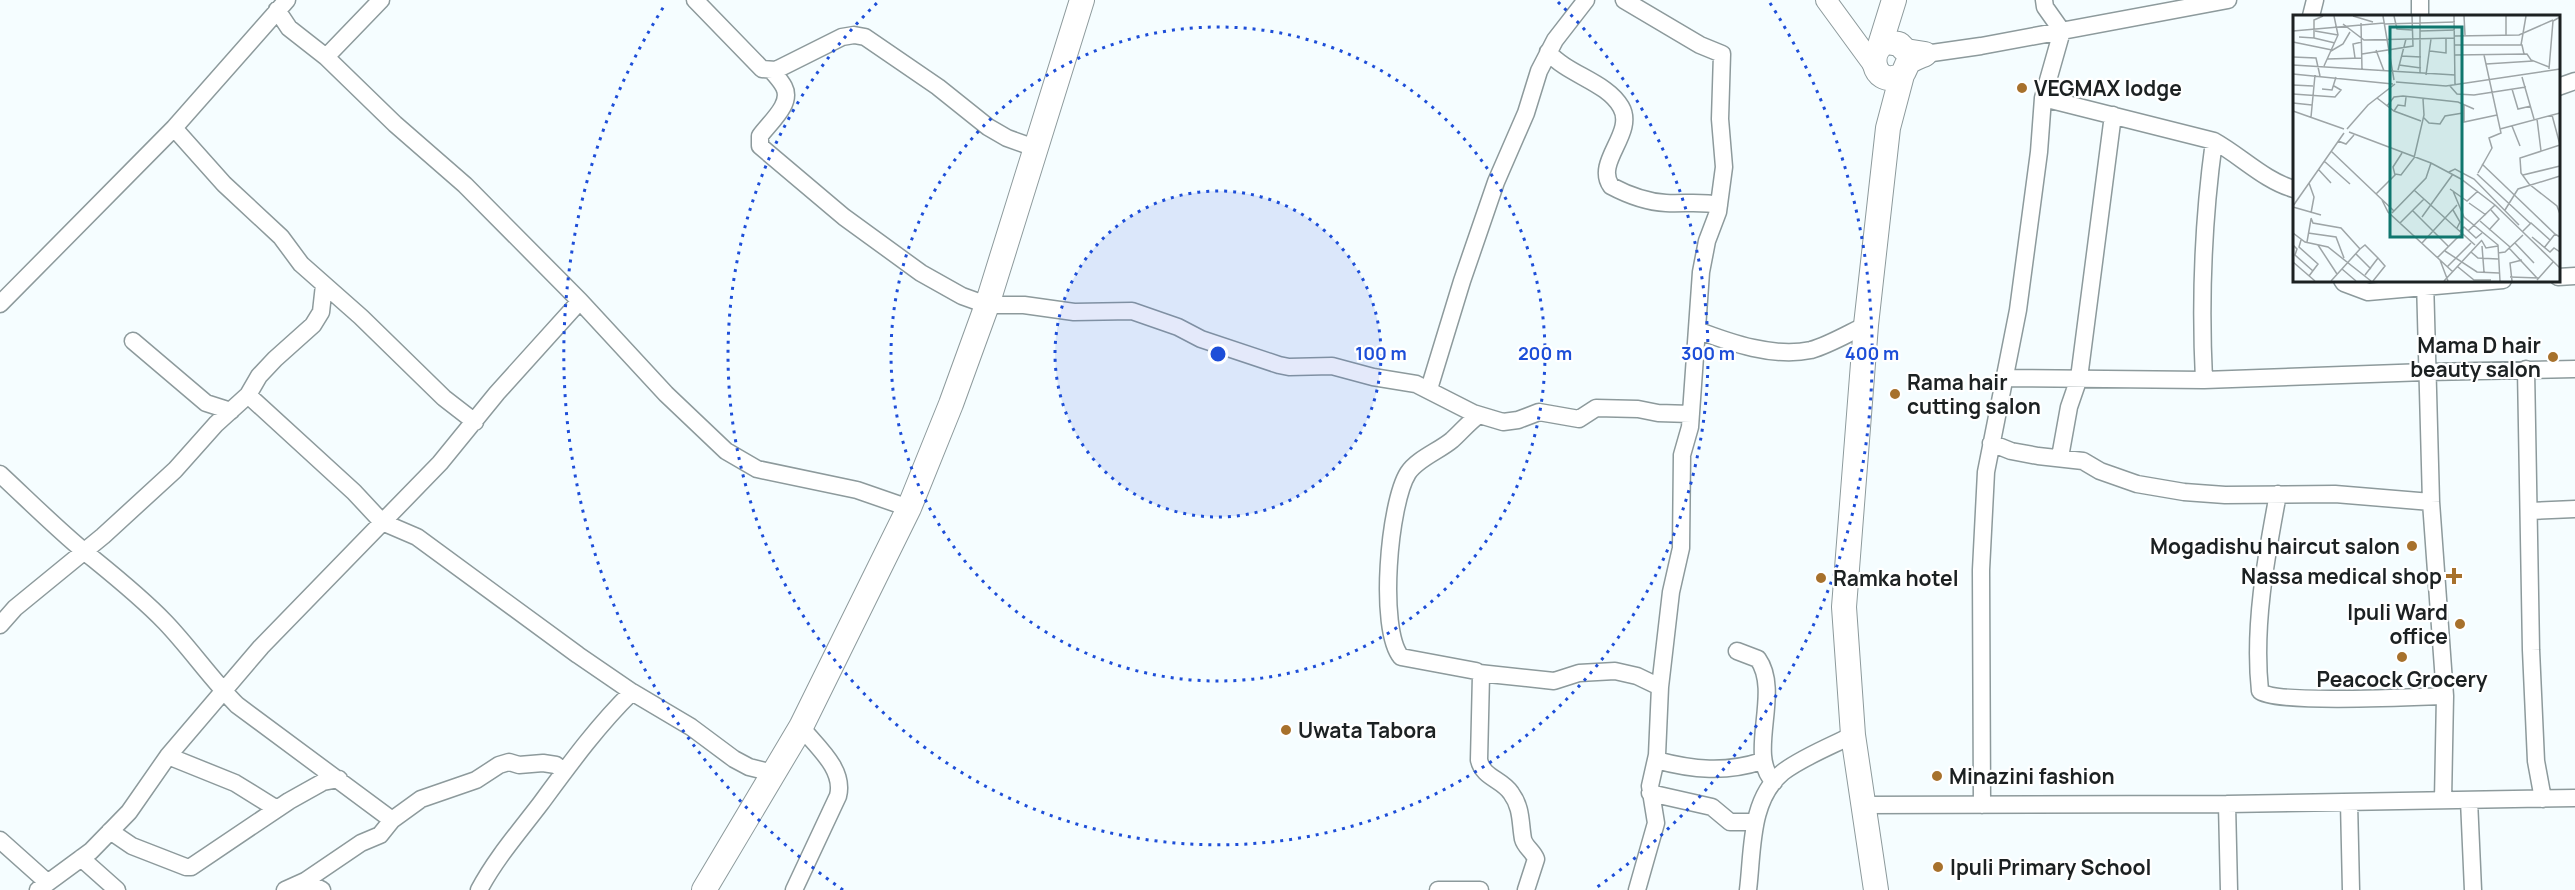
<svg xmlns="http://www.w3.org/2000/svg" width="2575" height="890" viewBox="0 0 2575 890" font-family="Manrope,sans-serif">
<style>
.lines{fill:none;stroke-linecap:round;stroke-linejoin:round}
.minor-casing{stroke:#8d9a9c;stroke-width:19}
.major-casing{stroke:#8d9a9c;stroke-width:22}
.highway-casing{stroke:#8d9a9c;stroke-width:26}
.minor{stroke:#fff;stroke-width:16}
.major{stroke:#fff;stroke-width:20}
.highway{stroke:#fff;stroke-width:24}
.ring{fill:none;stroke:#1d4ed8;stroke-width:3;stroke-dasharray:3 6}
.poi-dot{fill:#a7712c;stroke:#fff;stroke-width:2}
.labels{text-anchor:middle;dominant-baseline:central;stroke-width:4.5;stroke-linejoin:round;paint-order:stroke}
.poi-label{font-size:21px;font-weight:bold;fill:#1c2122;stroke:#fff;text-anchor:start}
.inset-road{fill:none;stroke:#9ea5a7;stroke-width:1.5}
.view{fill:#0f766e;fill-opacity:0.15;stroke:#0f766e;stroke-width:3}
.inset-edge{fill:none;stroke:#1c2122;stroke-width:3}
.centre{fill:#1d4ed8;stroke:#fff;stroke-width:3}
.ring-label{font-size:18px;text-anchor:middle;font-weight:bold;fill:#1d4ed8;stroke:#fff;stroke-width:4.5;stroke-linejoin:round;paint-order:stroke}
</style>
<rect width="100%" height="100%" fill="#f5fdff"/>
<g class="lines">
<defs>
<path id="minor" d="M 695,0 L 762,69 L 776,70 L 842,37 L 854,35 L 865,37 L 938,87 L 988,127 L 1007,138 L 1035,148
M 1624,0 L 1700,45 L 1722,54 L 1720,119 L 1724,167 L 1718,212 L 1707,241 L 1701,272 L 1690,427 L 1682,455 L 1681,548 L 1671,592 L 1660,687 L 1657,755 L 1650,786 L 1656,823 L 1637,890
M 2420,0 L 2420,16
M 277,10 L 289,28 L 326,57 L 395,124 L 465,185 L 580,301 L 666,394 L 726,451 L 757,469 L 857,490 L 909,508
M 2311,16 L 2315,0
M 1548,52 C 1568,75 1607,82 1621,107 C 1636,133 1594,162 1611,186 C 1628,195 1648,202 1666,203 C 1684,204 1701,201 1719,205
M 1925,54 L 1981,46 L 2228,0
M 326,57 L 381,0
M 772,71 C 776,76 781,81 784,87 C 793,104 769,123 760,136 L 760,146 L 844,217 L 921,273 L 962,296 L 987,305 L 1024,305 L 1074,312 L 1132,311 L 1178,327 L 1201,339 L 1279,365 L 1289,367 L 1332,366 L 1373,377 L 1416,384 L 1473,413 L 1503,422 L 1518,420 L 1539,412 L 1579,419 L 1596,408 L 1638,409 L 1658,413 L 1691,414
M 2558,87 L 2575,81
M 2043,98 L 2214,141 C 2241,156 2265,181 2294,189
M 174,128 L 224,184 L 281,237 L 301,264 L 361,317 L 444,398 L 475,422
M 2558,277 L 2575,276
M 2342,280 L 2344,283 L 2368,292 L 2503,280
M 2425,280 L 2431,502 L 2445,696 L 2443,800
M 0,304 L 174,128 L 287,0
M 1697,330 C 1731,343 1774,358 1811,350 C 1829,345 1849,333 1866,325
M 133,341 L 206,403 L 231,411
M 2526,369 L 2531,650 L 2536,761 L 2543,799
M 2006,378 L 2204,380 L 2426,372 L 2575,369
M 2204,380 C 2200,300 2203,221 2214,141
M 1429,389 L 1462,281 L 1496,182 L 1526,113 L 1539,71 L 1555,40 L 1586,0
M 248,395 L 354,492 L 382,522 L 417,537 L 578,655 L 632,692 L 691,727 L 734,759 L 749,767 L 773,773
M 1479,415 C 1469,422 1461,432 1452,440 C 1439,451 1417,459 1408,473 C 1389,503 1378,629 1401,657 L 1476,671 L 1481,675 L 1479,760 C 1483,778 1502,779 1511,793 C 1522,808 1520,822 1523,839 C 1525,847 1533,851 1536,859 L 1526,890
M 1991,443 L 2011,451 L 2038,456 L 2083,461 L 2100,471 L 2137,484 L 2184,492 L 2225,495 L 2335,494 L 2431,502
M 2060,457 L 2069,407 L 2079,378 L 2113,115
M 0,474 C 28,500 56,528 85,552 C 112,574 140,596 165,622 C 190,648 211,679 237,705 L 392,820
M 2278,494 C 2266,558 2253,626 2260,691 C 2274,704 2417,697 2445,696
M 2529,511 L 2575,509
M 0,625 L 15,608 L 103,536 L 175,470 L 216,424 L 248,395 L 259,376 L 275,359 L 313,325 L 321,312 L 324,285
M 1737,651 L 1758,659 C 1782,693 1746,755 1774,782
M 1479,673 L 1554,681 L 1579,673 L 1615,671 L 1637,676 L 1660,687
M 168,756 L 235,783 L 277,809
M 1656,760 C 1693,770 1726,773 1762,761
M 1650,793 L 1712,807 L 1730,822 L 1755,822
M 2469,800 L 2473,890
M 2349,802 L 2351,890
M 2227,804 L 2229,890
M 1863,805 L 2227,804 L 2575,798
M 1982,805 L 1981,570 L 1986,472 L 2018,310 L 2039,152 L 2043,98 L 2062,31 L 2045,7 L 2044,0
M 110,831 L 132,846 L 186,867 L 191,867 L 289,801 L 323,782 L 339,779
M 0,840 L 47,882
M 81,858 L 117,890
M 305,881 L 322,890
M 38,890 L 91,851 L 129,812 L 168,756 L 261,647 L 440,463 L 497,393 L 580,301
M 285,890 L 305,881 L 361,843 L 380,835 L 392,820 L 421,799 L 476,780 L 499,765 L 509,762 L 519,765 L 543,763 L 556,765 L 564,772
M 479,890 C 496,858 519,832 541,803 C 569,765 598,725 632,692
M 794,890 L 838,796 C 845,769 816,746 801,727
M 1438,890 L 1480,890
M 1748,890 C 1753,851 1749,800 1783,772 C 1803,757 1831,746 1853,735"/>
<path id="major" d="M 1826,0 L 1875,67"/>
<path id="highway" d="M 1887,42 L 1899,44 L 1906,51 L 1925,54 C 1921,56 1912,59 1908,63 C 1904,69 1905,75 1897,77 C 1873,85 1866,50 1887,42 Z
M 1880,45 L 1894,0
M 704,890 L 801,727 L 909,508 L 951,404 L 987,305 L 1082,0
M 1876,890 L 1853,735 L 1844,607 L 1866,325 L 1888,128 L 1902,75"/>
</defs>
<!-- minor casing -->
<use href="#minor" class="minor-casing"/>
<!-- major casing -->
<use href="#major" class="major-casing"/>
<!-- highway casing -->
<use href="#highway" class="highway-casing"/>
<!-- minor -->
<use href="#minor" class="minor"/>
<!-- major -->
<use href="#major" class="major"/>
<!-- highway -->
<use href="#highway" class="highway"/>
</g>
<!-- distance rings -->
<circle cx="1218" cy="354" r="163" fill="#1d4ed8" fill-opacity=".12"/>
<g class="ring">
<circle cx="1218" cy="354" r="163"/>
<circle cx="1218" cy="354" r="327"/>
<path d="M1558 2A490 490 0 1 1 878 2"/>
<path d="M843 890A654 654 0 0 1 666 3M1770 3A654 654 0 0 1 1593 890"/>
</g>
<!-- markers -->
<g class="poi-dot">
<circle cx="2022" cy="88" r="6"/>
<circle cx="2553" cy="357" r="6"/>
<circle cx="1895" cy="394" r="6"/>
<circle cx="2412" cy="546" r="6"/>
<path d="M2451 567h6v6h6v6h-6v6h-6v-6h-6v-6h6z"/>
<circle cx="1821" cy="578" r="6"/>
<circle cx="2460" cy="624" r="6"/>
<circle cx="2402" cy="657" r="6"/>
<circle cx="1286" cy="730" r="6"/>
<circle cx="1937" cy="776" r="6"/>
<circle cx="1938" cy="867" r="6"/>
</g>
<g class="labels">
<!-- poi labels -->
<g class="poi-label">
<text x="2034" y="88">VEGMAX lodge</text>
<text x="2541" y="345" text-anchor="end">Mama D hair<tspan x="2541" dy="24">beauty salon</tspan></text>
<text x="1907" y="382">Rama hair<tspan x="1907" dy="24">cutting salon</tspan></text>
<text x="2400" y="546" text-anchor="end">Mogadishu haircut salon</text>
<text x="2442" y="576" text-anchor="end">Nassa medical shop</text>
<text x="1833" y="578">Ramka hotel</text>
<text x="2448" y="612" text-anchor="end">Ipuli Ward<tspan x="2448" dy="24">office</tspan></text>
<text x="2402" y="679" text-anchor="middle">Peacock Grocery</text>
<text x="1298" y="730">Uwata Tabora</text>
<text x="1949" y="776">Minazini fashion</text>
<text x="1950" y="867">Ipuli Primary School</text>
</g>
</g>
<!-- overview -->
<g transform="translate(2293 15)">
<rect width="267" height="267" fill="#f5fdff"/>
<path class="inset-road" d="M 60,1 L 80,7M 90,1 L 101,65M 101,1 L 104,14 L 119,15M 127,1 L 127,58M 161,1 L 162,70M 171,1 L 172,20M 68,8 L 69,55M 50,9 L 71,25 L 162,23M 91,9 L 162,7M 0,16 L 91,8M 22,16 L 45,20M 127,16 L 162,15M 213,20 L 213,1M 162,21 L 226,20 L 260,5M 6,22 L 21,23 L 21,5 L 30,1M 21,23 L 42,28M 0,27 L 39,35M 162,30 L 229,30 L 231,39M 228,30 L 233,1M 83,35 L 91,56M 38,36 L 50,29 L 57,17M 137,36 L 153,38 L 153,23M 69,39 L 120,31 L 119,1M 162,40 L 234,39 L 238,45 L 256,52M 108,41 L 128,42M 0,42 L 23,43 L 27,61M 62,43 L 60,29 L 69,27M 34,44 L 69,43M 193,49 L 240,46M 0,50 L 162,60M 106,50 L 128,53M 31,51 L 45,20 L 41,1M 256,54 L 260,6 L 267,2M 105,55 L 113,24M 0,59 L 100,69M 133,60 L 138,24M 229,62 L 241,104M 103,67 L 153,71 L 267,54M 0,70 L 20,71M 157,71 L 164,79 L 181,80 L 233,72M 29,74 L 39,75 L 43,62M 219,74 L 225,94 L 238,91M 0,79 L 42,82 L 48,75 L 41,71M 84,83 L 101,96 L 128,106M 0,88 L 19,90M 171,90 L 171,107 L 204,100M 94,91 L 101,82 L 110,81 L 165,87 L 181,94M 0,96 L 51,114M 101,96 L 105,90 L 112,91 L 113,82M 259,100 L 267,130M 18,102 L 22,60M 130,102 L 136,108 L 147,109 L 152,101 L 170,98M 244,104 L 248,136M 219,111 L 227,131M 54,114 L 75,90 L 102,69M 207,114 L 267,98M 56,117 L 138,148 L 168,164 L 202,190 L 267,253M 45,126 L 53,129 L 61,120M 267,130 L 227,143 L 228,158 L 236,169 L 264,191 L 267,199M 38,136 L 101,196M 31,146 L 57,169M 189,149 L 262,219M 25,154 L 38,168M 156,157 L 162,154 L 181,164 L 226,210M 185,158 L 199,133 L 196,123 L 208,118 L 191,40M 102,159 L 108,160 L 121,143 L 131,100 L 130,84M 184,159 L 237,208M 230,160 L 267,151M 16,168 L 21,182 L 18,198M 157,174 L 174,186 L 185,176M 121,175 L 182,230M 160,176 L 171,202 L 205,230 L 207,266M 83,179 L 102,160 L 100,152 L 109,138M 89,185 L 95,197 L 160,257M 176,188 L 193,200M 0,191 L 51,118M 0,192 L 28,200M 160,195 L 167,207 L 164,213M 212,195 L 225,174 L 267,161M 120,196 L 156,232M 99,198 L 133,163 L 138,148M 129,202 L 160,159M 18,203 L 20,208 L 48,213 L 67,234M 187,206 L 217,232M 107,208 L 131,184M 196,215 L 206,204 L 198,195M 167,216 L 171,212 L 183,223 L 189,218M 175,216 L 202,190M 230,216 L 238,208 L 257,225M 0,218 L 12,227 L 35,232 L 78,266M 15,218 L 43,222 L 51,243M 239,222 L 257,237 L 261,233 L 267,237M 8,225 L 6,232 L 25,249 L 16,261M 189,226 L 193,233 L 205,231M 14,227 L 18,204M 129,228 L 164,190M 222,228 L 241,248M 0,230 L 4,234 L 2,240 L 20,256M 25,230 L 44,259M 189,231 L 191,257M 216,233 L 244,263M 251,233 L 262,219 L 267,222M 67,234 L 72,230 L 85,243 L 72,260M 152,236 L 184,257 L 206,258M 178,237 L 185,243 L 205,244M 205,238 L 212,237 L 230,220M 63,239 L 78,254M 144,243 L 169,218M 147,245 L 155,266M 0,247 L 22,266M 154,252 L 178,228M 165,252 L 181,265 L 198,265M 49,254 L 63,266M 217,262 L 246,263M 244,265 L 260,247M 38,266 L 67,234M 80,266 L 92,251 L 85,243M 151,266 L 189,225M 219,266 L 217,248 L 229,245"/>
<path class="view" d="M 97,12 L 169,12 L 169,222 L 97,222 Z"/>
<rect width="267" height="267" class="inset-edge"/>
</g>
<circle cx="1218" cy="354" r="9" class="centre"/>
<g class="ring-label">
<text x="1381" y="360">100 m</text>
<text x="1545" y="360">200 m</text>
<text x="1708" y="360">300 m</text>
<text x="1872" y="360">400 m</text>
</g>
</svg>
